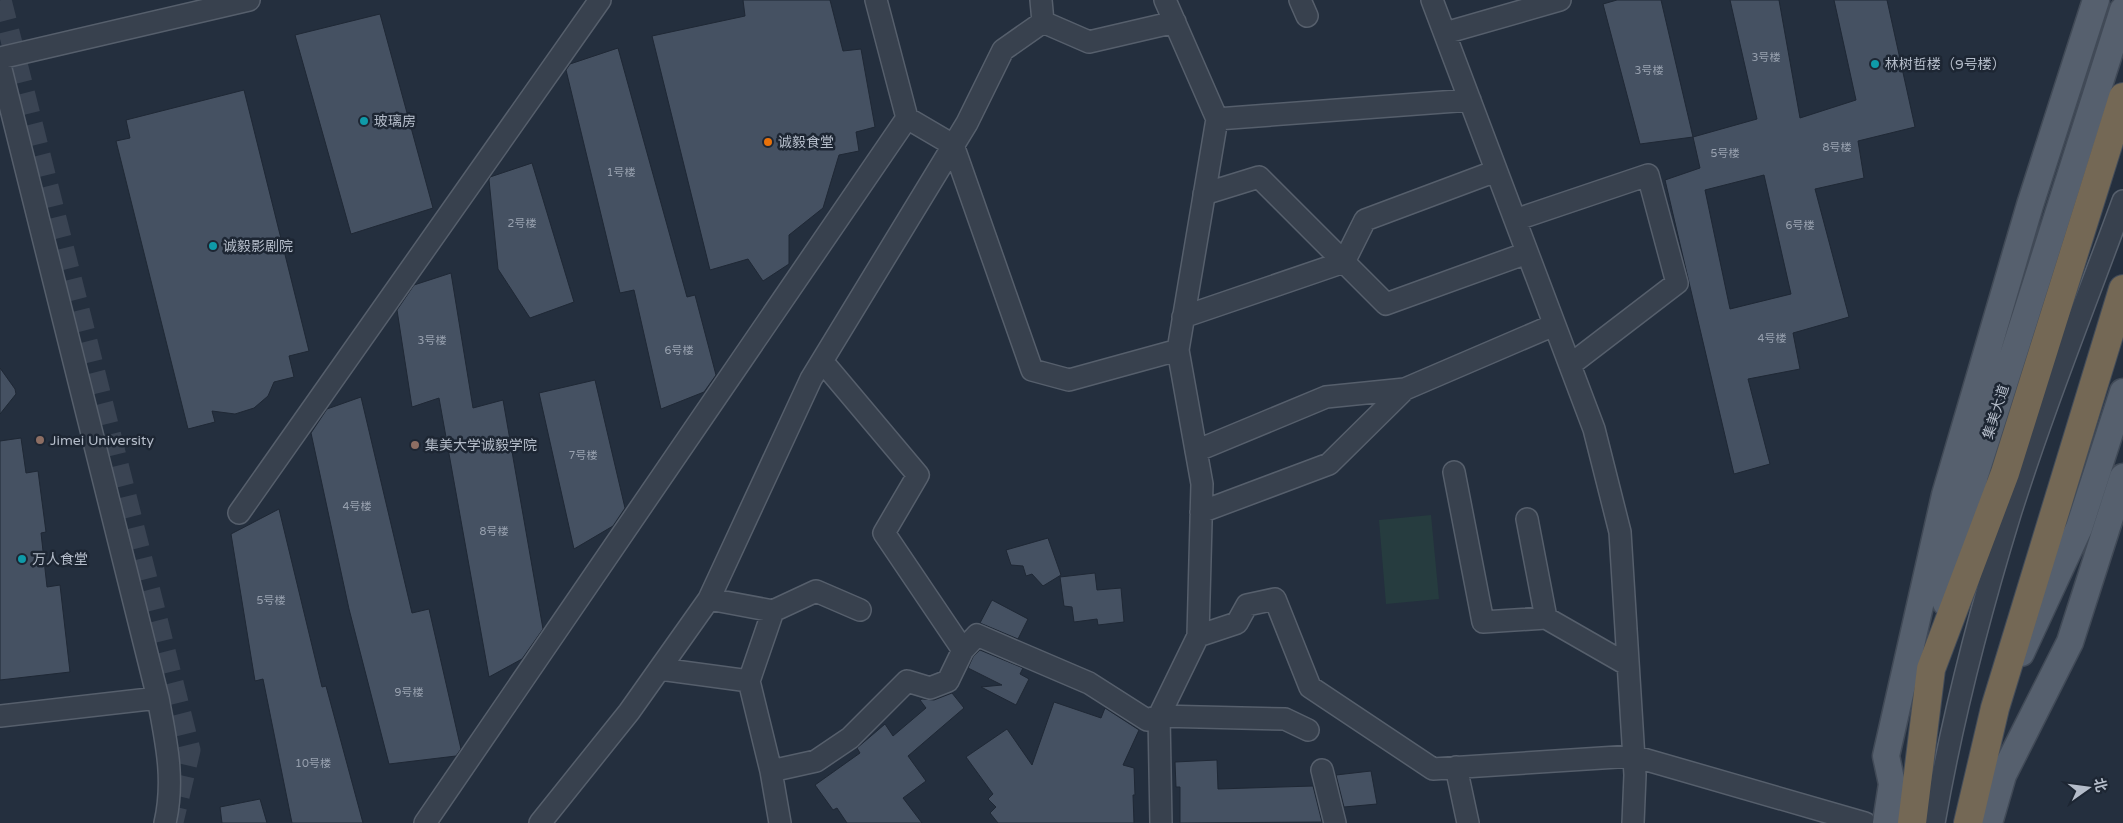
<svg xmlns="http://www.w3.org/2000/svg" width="2123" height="823" viewBox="0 0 2123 823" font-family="'Varela Round','Noto Sans SC',sans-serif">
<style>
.green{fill:#263c3f}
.building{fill:#455162;stroke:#1f2835;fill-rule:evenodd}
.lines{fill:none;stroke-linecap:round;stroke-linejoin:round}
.minor-tunnel{stroke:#3a4453;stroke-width:21;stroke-dasharray:21 11;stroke-linecap:butt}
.minor-casing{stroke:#565f6c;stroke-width:24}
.major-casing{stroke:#414a57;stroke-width:29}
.highway-casing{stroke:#434c59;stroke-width:30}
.minor{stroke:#38414e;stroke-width:21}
.major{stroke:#56606e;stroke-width:26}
.highway{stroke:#746855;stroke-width:28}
.culture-dot{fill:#0f9aa8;stroke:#1d2633;stroke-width:2}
.food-dot{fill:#e8710a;stroke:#1d2633;stroke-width:2}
.education-dot{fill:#8d6e63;stroke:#1d2633;stroke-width:2}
.labels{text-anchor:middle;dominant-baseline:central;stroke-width:5;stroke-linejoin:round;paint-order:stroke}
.number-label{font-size:11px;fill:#98a1af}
.poi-label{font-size:14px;fill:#b4bcc9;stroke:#1d2633;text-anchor:start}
.street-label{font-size:14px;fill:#b4bcc9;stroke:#1d2633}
</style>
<rect width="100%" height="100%" fill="#242f3e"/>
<!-- green -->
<path class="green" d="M 1431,515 L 1439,599 L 1386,604 L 1379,520 Z"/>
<!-- building -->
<path class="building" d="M 743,0 L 830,0 L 843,51 L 861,49 L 875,127 L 856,132 L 859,151 L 839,155 L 823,208 L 789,235 L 789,264 L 763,281 L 748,259 L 710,270 L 652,36 L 745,16 Z
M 1617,0 L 1661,0 L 1693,137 L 1640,144 L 1603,4 Z
M 1730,0 L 1779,0 L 1800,118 L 1856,100 L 1834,0 L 1887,0 L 1915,127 L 1858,141 L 1864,178 L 1815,189 L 1849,317 L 1793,333 L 1800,369 L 1748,379 L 1770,464 L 1734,474 L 1665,180 L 1700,168 L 1693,137 L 1757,119 ZM 1764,175 L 1791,294 L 1730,309 L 1705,190 Z
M 380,14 L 433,208 L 351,234 L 295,35 Z
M 618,48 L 687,297 L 695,295 L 716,375 L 704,392 L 661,409 L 634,290 L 620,293 L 566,70 L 570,64 Z
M 244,90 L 309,351 L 289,356 L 294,377 L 274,382 L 268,396 L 254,408 L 235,414 L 212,411 L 215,422 L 188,429 L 116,141 L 130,138 L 126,120 Z
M 532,163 L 574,302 L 530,318 L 498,269 L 489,180 L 490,177 Z
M 451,273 L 473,408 L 503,400 L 543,629 L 522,659 L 489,677 L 439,398 L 412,407 L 397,310 L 414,285 Z
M 0,368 L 15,389 L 16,394 L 0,414 Z
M 595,380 L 625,508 L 613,526 L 574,549 L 539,393 Z
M 361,397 L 412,613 L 429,609 L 461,749 L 456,756 L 389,764 L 349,609 L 311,433 L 327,409 Z
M 21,438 L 26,473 L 38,471 L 46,532 L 41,533 L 47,587 L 60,585 L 70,672 L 0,680 L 0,441 Z
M 279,509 L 322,687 L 326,686 L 363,823 L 292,823 L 263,679 L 255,681 L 231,534 Z
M 1048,538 L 1061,575 L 1043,586 L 1032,574 L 1026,576 L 1023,566 L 1011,565 L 1006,550 Z
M 1095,573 L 1097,590 L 1121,588 L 1124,622 L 1098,625 L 1097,619 L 1074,622 L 1072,607 L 1064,606 L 1060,577 Z
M 992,600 L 1028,619 L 1018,639 L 980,623 Z
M 980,650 L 1023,668 L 1020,674 L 1029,679 L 1016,705 L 981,687 L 1002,685 L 968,668 L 973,657 Z
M 952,693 L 964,708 L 908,756 L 926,781 L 903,798 L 922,823 L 847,823 L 837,808 L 833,810 L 815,785 L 860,753 L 857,748 L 885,724 L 893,736 L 926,708 L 920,700 L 922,699 L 934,700 Z
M 1054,702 L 1101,718 L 1105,708 L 1139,730 L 1123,765 L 1134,768 L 1135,795 L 1133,795 L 1134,823 L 998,823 L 990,813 L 996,807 L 988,799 L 993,794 L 966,757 L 1007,729 L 1032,765 Z
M 1217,760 L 1218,789 L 1313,786 L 1322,822 L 1180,823 L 1180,787 L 1176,787 L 1175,762 Z
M 1371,771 L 1377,804 L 1344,807 L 1336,775 Z
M 260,799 L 267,823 L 222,823 L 220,807 Z"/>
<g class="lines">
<!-- minor-tunnel -->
<path class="minor-tunnel" d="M 1,0 L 190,750 L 173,822"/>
<defs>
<path id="minor" d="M 1300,0 L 1307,16
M 1432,0 L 1594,429 L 1620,532 L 1635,775 L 1633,823
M 1043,22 L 1089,42 L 1175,22
M 1445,33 L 1560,0
M 0,58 L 249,0
M 0,65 L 158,698 C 166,741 175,779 165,823
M 907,118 L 953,145 L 1032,370 L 1069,380 L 1178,350
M 1217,119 L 1470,100
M 1204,194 L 1259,177 L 1386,304 L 1527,253
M 1515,220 L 1648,175 L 1677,283 L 1570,365
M 1183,317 L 1344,262 L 1365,220 L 1496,171
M 822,361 L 918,475 L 884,533 L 963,650
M 1196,451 L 1326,397 L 1405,389 L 1554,325
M 1454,472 L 1483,622 L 1546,618 L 1628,665
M 1201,512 L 1329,464 L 1405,389
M 239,513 L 600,0
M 1527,519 L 1546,618
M 709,599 L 773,611 L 816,591 L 860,610
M 773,611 L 749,681 L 771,771 L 780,823
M 1198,636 L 1237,623 L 1247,605 L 1275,599 L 1310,687 L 1433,769 L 1633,756 L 1865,823
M 660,669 L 749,681
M 0,716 L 158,698
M 1456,767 L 1468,823
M 1322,770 L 1335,823
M 771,771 L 816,761 L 850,738 L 907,681 L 930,688 L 948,681 L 963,650 L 977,635 L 1089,683 L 1147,720 L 1159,716 L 1285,719 L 1308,730
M 425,823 L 907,118 L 876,0
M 540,823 L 629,712 L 709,599 L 811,379 L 967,123 L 1003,50 L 1043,22 L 1041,0
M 1161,823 L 1159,716 L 1198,636 L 1202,484 L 1178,350 L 1217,119 L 1165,0
M 1934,823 C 1952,719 1979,615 2010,514 C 2043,409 2085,305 2123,201"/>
<path id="major" d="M 1946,603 L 1975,475 L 2123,10
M 2021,653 L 2079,528 L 2123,392
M 1886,823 L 1892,784 L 1886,756 L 1945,495 L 2030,205 L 2096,0
M 1989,823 L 2003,775 L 2070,642 L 2123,477"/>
<path id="highway" d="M 1912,823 L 1931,669 L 2005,473 L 2123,97
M 1968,823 L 1995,708 L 2123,289"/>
</defs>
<!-- minor casing -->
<use href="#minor" class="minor-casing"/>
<!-- major casing -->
<use href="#major" class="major-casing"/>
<!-- highway casing -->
<use href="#highway" class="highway-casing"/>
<!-- minor -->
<use href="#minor" class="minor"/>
<!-- major -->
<use href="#major" class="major"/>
<!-- highway -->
<use href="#highway" class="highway"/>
</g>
<!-- markers -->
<g class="culture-dot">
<circle cx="1875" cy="64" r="5"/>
<circle cx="364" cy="121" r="5"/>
<circle cx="213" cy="246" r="5"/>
<circle cx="22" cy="559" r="5"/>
</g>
<circle class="food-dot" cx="768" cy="142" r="5"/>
<g class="education-dot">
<circle cx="40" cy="440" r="5"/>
<circle cx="415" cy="445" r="5"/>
</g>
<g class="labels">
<!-- number labels -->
<g class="number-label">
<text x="1766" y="57">3号楼</text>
<text x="1649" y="70">3号楼</text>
<text x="1837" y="147">8号楼</text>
<text x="1725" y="153">5号楼</text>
<text x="621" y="172">1号楼</text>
<text x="522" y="223">2号楼</text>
<text x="1800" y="225">6号楼</text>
<text x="1772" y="338">4号楼</text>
<text x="432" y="340">3号楼</text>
<text x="679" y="350">6号楼</text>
<text x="583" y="455">7号楼</text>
<text x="357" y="506">4号楼</text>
<text x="494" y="531">8号楼</text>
<text x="271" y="600">5号楼</text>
<text x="409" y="692">9号楼</text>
<text x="313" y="763">10号楼</text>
</g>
<!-- poi labels -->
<g class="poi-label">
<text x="1885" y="64">林树哲楼（9号楼）</text>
<text x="374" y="121">玻璃房</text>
<text x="778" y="142">诚毅食堂</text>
<text x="223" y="246">诚毅影剧院</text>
<text x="50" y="440">Jimei University</text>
<text x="425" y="445">集美大学诚毅学院</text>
<text x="32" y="559">万人食堂</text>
</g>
<!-- street labels -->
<g class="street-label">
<text transform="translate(1996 412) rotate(-72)">集美大道</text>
</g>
</g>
<!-- north arrow -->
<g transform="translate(2088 788) rotate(76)" stroke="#1d2633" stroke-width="4" paint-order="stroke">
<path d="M0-4L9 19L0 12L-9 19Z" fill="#b4bcc9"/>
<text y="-8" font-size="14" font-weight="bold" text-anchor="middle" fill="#b4bcc9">北</text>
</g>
</svg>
